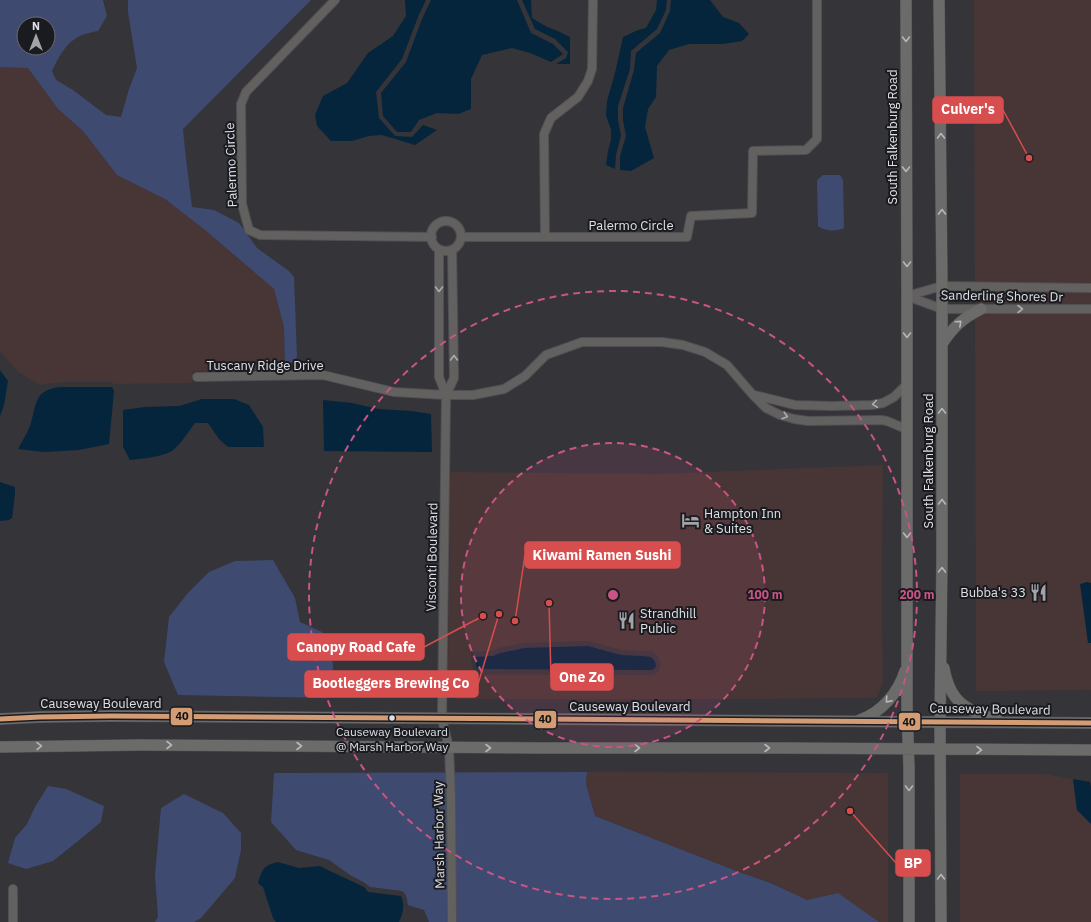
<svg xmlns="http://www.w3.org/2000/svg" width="1091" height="922" viewBox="0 0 1091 922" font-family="'IBM Plex Sans',sans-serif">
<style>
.commercial{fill:#473635;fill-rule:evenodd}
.green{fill:#3f4a71;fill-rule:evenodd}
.water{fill:#05253d}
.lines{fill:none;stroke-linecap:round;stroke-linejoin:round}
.street-casing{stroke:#505054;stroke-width:10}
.secondary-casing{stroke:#505054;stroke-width:12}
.street{stroke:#626160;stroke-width:8}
.secondary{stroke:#6b6b6a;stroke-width:11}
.bus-1-casing{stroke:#1a1b1f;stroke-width:8}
.bus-1{stroke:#d39c74;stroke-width:5}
.oneway{stroke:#b6b7bb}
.oneway2{stroke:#acadb0}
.ring{fill:none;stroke:#ca5485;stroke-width:2;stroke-dasharray:7 5}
.bus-dot{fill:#dee0e6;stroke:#1a1b1f;stroke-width:1.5}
.labels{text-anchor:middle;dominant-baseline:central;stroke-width:4;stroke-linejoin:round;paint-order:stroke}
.bus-label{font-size:12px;fill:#dee0e6;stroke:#1a1b1f}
.street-label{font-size:13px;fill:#dee0e6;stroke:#1a1b1f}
.poi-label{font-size:13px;fill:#dee0e6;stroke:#1a1b1f;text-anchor:start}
.centre{fill:#ca5485;stroke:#1a1b1f;stroke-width:2}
.ring-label{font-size:12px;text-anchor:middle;font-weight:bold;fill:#ca5485;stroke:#1a1b1f;stroke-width:4;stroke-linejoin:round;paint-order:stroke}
.leader{fill:none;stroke:#d84d4e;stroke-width:1.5}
.callout-dot{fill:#d84d4e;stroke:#1a1b1f;stroke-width:1.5}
.callout{fill:#d84d4e;stroke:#d84d4e;stroke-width:1.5}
.callout-label{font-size:14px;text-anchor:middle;font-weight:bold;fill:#fff}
.line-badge{stroke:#1a1b1f;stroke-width:1.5}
.pale-badge-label{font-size:11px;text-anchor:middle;font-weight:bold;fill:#111}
</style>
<rect width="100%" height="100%" fill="#343439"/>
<!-- commercial -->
<path class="commercial" d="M 974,0 L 1091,0 L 1091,690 L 976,691 Z
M 0,67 L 28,68 L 58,109 L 83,131 L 117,175 L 165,199 L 205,230 L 274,289 L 284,327 L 285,370 L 192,371 L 192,383 L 285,382 L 115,384 L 111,382 L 60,382 L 40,385 L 18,372 L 0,351 Z
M 883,465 L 882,602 L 883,683 L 876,698 L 749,699 L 456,699 L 458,672 L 448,671 L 450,472 L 659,474 ZM 588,641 L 622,650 L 642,651 L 652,652 L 658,657 L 660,665 L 660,668 L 658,672 L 652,675 L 481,674 L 475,672 L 473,670 L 471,658 L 471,653 L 474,652 L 492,651 L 499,648 L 524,643 Z
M 587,772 L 888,773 L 888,922 L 879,922 L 838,893 L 807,900 L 771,882 L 739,872 L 595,816 L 586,784 Z
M 960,774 L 1044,774 L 1073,779 L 1077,810 L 1091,824 L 1091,922 L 960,922 Z"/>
<!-- green -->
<path class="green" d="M 0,0 L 103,0 L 107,16 L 98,31 C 93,32 87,33 82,35 C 67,41 59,56 52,71 L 56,80 L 73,90 L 106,115 L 121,117 L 129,89 L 137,68 L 128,12 L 128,0 L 311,0 L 183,129 C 185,155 189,181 192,207 L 214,210 L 239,223 L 257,248 L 289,271 L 294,277 L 297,357 L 285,370 L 284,327 L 274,289 L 205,230 L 165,199 L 117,175 L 83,131 L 58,109 L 28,68 L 0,67 ZM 24,24 L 48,24 L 48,48 L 24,48 Z
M 823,175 L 840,175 L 843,180 L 844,228 C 837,232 824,231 818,226 L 817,180 Z
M 273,560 L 295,598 L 300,622 L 322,632 L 330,645 L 333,665 L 332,693 L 329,698 L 178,695 L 164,662 L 169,617 L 187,594 L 209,572 L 235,561 Z
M 587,772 L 586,784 L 595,816 L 739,872 L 771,883 L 807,900 L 838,893 L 879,922 L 429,922 L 424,910 L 408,905 C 407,900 407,894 402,891 L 370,887 L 365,883 L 350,875 L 329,860 L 296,850 L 271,822 L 274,773 Z
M 48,786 L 66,789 L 104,806 L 101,822 L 83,837 L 53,861 L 26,869 L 8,863 L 15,838 L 27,824 L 35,807 Z
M 184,794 L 223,813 L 241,833 L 241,850 L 235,878 L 201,918 L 194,922 L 155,922 L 158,917 L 155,875 L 161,808 Z"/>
<!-- water -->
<path class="water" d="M 405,0 L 426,0 L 418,17 L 402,59 L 376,92 L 379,118 L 395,136 L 412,137 L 423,125 L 437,130 L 415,145 L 382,135 L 369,136 L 352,141 L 331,141 L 317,126 L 315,115 L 323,96 L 347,83 L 368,53 L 393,36 L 406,16 Z
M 431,0 L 517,0 L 531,33 L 553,44 L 563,54 L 551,62 L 530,53 L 512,48 L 482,55 L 471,79 L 471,109 L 458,114 L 437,113 L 419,120 L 411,132 L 397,132 L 383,116 L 381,93 L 406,62 L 422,19 Z
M 522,0 L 531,0 L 532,18 L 547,27 L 558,31 L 570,37 L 570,64 L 556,64 L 566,58 L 568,52 L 555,39 L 535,29 Z
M 657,0 L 667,0 L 666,10 L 657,29 L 631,51 L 630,69 L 618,106 L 618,120 L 621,135 L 616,155 L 615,169 L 606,165 L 608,151 L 611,140 L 611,130 L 606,115 L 607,101 L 615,73 L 623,37 L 638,30 L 646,28 L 656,10 Z
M 671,0 L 710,0 L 723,17 L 739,23 L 749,34 L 742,41 L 723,44 L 689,44 L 669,50 L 657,66 L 656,97 L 648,109 L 645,127 L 654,158 L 631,171 L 620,170 L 620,156 L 626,136 L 623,120 L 623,108 L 634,70 L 636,53 L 660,33 L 670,11 Z
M 0,370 L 8,381 L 4,405 L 0,416 Z
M 60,387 L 112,387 L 114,391 L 109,444 L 79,450 L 44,452 L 18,449 C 22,441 27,434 30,426 C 37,405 33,390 60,387 Z
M 202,399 L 234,399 L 249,405 L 263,427 L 264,447 L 228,447 L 219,439 L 208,423 L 195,423 C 189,431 179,447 170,452 C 159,457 142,459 130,460 L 123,447 L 123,410 L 145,407 L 179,406 Z
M 323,400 L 352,403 L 378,409 L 411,411 L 431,414 L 432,452 L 324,451 Z
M 0,482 L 15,487 L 15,494 L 12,518 L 9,520 L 0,521 Z
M 1087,582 L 1091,583 L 1091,643 L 1088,643 L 1080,584 Z
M 588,646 L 621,655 L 641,656 L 651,657 L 654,660 L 656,665 L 655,668 L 652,670 L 482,669 L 477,668 L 475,657 L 493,656 L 500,653 L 525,648 Z
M 1073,779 L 1090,782 L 1091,787 L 1091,824 L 1077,810 Z
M 278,862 L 299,868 L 320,866 L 330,871 L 364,887 L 368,892 L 401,896 C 405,905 403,914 399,922 L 276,922 L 273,918 L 263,887 L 258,883 C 263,868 263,866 278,862 Z"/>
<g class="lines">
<defs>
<path id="street" d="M 335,0 L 246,92 L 241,104 L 242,204 L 249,230 L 260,235 L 432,237
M431 236a15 15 0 1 1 30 0a15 15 0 1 1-30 0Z
M 461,237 L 687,237 L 691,216 L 752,213 L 753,151 L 806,150 L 817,139 L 817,0
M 545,237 L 544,134 L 551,118 L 578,97 L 588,81 L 592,69 L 593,0
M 439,250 L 439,377 L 446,395 L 442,719 L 449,748 L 451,796 L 452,922
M 907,296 L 942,309 L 1091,309
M 907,296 L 942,286 L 1091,288
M 197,377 L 323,375 L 394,392 L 446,395 L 473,395 L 504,389 L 525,376 L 546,355 L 582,342 L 662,342 L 683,345 L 705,352 L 727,365 L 753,395 L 766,408 L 780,415 L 794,419 L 808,421 L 881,420 L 887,421 L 906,429
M 446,395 L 454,378 L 452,250
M 754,395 L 795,405 L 832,406 L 872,405 L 883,403 L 894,397 L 907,384
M 13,922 L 13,889"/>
<path id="secondary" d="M 906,0 L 907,296 L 907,707 L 909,768 L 909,922
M 939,0 L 942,286 L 942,558 L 940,723 L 941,922
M 942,344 C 953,327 963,318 981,309
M 944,668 C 950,703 966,710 998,720
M 0,719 L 40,717 L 111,716 L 1091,723
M 860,720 C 882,712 898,693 905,671
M 0,747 L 140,745 L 544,748 L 783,748 L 1091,750"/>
</defs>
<!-- street casing -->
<use href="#street" class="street-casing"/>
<!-- secondary casing -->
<use href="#secondary" class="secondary-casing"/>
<!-- street -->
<use href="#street" class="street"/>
<!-- secondary -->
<use href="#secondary" class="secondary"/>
<defs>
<path id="bus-1" d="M 0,719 L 40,717 L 111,716 L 1091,723"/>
</defs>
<!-- bus-1 casing -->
<use href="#bus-1" class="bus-1-casing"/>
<!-- bus-1 -->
<use href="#bus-1" class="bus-1"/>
</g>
<!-- one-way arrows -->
<defs><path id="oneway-chevron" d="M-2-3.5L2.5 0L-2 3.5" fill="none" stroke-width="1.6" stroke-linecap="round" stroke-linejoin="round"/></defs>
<g class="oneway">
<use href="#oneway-chevron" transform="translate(906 39) rotate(90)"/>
<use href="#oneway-chevron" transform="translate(941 136) rotate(-91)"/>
<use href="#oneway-chevron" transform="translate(906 169) rotate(90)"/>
<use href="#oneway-chevron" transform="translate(942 212) rotate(-91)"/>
<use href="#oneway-chevron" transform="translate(907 264) rotate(90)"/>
<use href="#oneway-chevron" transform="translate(959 323) rotate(-42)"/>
<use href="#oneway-chevron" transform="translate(907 335) rotate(90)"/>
<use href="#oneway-chevron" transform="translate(942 411) rotate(-90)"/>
<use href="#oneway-chevron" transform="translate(942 502) rotate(-90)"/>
<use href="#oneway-chevron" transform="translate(907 535) rotate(90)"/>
<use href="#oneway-chevron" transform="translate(942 570) rotate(-89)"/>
<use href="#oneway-chevron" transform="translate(888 700) rotate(132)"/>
<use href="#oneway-chevron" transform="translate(169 745)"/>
<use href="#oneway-chevron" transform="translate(39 746) rotate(-1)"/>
<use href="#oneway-chevron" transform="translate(299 746)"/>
<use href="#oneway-chevron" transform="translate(488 748)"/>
<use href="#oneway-chevron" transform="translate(637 748)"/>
<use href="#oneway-chevron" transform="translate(767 748)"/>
<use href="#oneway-chevron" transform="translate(979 750)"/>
<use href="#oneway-chevron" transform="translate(909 788) rotate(90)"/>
<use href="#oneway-chevron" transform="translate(941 877) rotate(-90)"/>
</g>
<g class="oneway2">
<use href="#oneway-chevron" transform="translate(439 289) rotate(90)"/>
<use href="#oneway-chevron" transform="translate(1020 309)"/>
<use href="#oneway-chevron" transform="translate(454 358) rotate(-91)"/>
<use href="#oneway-chevron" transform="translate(875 404) rotate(172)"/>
<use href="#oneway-chevron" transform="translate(785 416) rotate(17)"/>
</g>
<!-- distance rings -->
<circle cx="613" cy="595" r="152" fill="#ca5485" fill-opacity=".12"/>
<g class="ring">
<circle cx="613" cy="595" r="152"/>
<circle cx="613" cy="595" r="304"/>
</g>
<!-- icons -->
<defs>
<symbol id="hotel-bare" viewBox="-9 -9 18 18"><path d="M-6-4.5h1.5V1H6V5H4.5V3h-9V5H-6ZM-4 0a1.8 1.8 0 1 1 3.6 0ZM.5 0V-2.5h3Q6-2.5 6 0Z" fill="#a2a4a9" stroke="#1a1b1f" stroke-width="2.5" paint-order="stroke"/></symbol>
<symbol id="restaurant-bare" viewBox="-9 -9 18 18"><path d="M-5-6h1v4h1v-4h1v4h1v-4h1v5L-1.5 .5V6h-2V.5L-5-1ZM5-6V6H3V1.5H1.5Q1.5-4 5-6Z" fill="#a2a4a9" stroke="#1a1b1f" stroke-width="2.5" paint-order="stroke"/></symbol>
</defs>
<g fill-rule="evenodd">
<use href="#hotel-bare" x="678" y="508" width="25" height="25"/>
<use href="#restaurant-bare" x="1026" y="580" width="25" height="25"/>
<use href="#restaurant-bare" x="614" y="608" width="25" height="25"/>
</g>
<!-- markers -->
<circle class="bus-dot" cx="392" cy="718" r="3.5"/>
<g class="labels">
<!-- bus labels -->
<g class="bus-label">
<text x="392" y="731">Causeway Boulevard<tspan x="392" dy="15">@ Marsh Harbor Way</tspan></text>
</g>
<!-- street labels -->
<g class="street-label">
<text transform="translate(892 137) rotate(-90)">South Falkenburg Road</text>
<text transform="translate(231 165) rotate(-92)">Palermo Circle</text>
<text x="631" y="225">Palermo Circle</text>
<text transform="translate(1002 296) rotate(1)">Sanderling Shores Dr</text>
<text x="265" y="365">Tuscany Ridge Drive</text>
<text transform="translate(928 461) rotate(-90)">South Falkenburg Road</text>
<text transform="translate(432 557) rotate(-89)">Visconti Boulevard</text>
<text x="101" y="703">Causeway Boulevard</text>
<text x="630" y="706">Causeway Boulevard</text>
<text transform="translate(990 709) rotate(1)">Causeway Boulevard</text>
<text transform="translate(439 835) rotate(-91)">Marsh Harbor Way</text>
</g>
<!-- poi labels -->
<g class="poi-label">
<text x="704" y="513">Hampton Inn<tspan x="704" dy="15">&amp; Suites</tspan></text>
<text x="1026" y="592" text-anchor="end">Bubba's 33</text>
<text x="640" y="613">Strandhill<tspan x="640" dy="15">Public</tspan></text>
</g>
</g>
<circle cx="613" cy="595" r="6" class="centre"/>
<g class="ring-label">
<text x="765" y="599">100 m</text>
<text x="917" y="599">200 m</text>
</g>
<!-- callouts -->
<path class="leader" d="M1029 158L1003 110M515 621L525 555M483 616L424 647M549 603L551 677M499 614L478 684M850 811L896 863"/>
<g class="callout-dot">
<circle cx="1029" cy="158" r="4"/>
<circle cx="515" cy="621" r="4"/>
<circle cx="483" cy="616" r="4"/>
<circle cx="549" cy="603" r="4"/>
<circle cx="499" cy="614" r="4"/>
<circle cx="850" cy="811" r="4"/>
</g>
<g class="callout">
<rect x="933" y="97" width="70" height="26" rx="4"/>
<rect x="525" y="542" width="155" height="26" rx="4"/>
<rect x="288" y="634" width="136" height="26" rx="4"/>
<rect x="551" y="664" width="62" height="26" rx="4"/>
<rect x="305" y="671" width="173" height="26" rx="4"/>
<rect x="896" y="850" width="34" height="26" rx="4"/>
</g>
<g class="callout-label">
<text x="968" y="114">Culver's</text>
<text x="602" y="560">Kiwami Ramen Sushi</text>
<text x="356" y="652">Canopy Road Cafe</text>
<text x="582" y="682">One Zo</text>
<text x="391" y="688">Bootleggers Brewing Co</text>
<text x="913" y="868">BP</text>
</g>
<g class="line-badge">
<rect x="170" y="707" width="23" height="19" rx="4" fill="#d39c74"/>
<rect x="534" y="710" width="23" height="19" rx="4" fill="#d39c74"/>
<rect x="898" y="712" width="23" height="19" rx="4" fill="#d39c74"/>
</g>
<g class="pale-badge-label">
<text x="182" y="720">40</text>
<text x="545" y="723">40</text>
<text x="909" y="726">40</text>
</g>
<!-- north arrow -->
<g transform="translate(36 36)"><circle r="19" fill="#1a1b1f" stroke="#686a6f"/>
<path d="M0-3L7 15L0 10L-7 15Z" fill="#a2a4a9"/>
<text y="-6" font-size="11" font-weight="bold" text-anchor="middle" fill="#dee0e6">N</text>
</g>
</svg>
